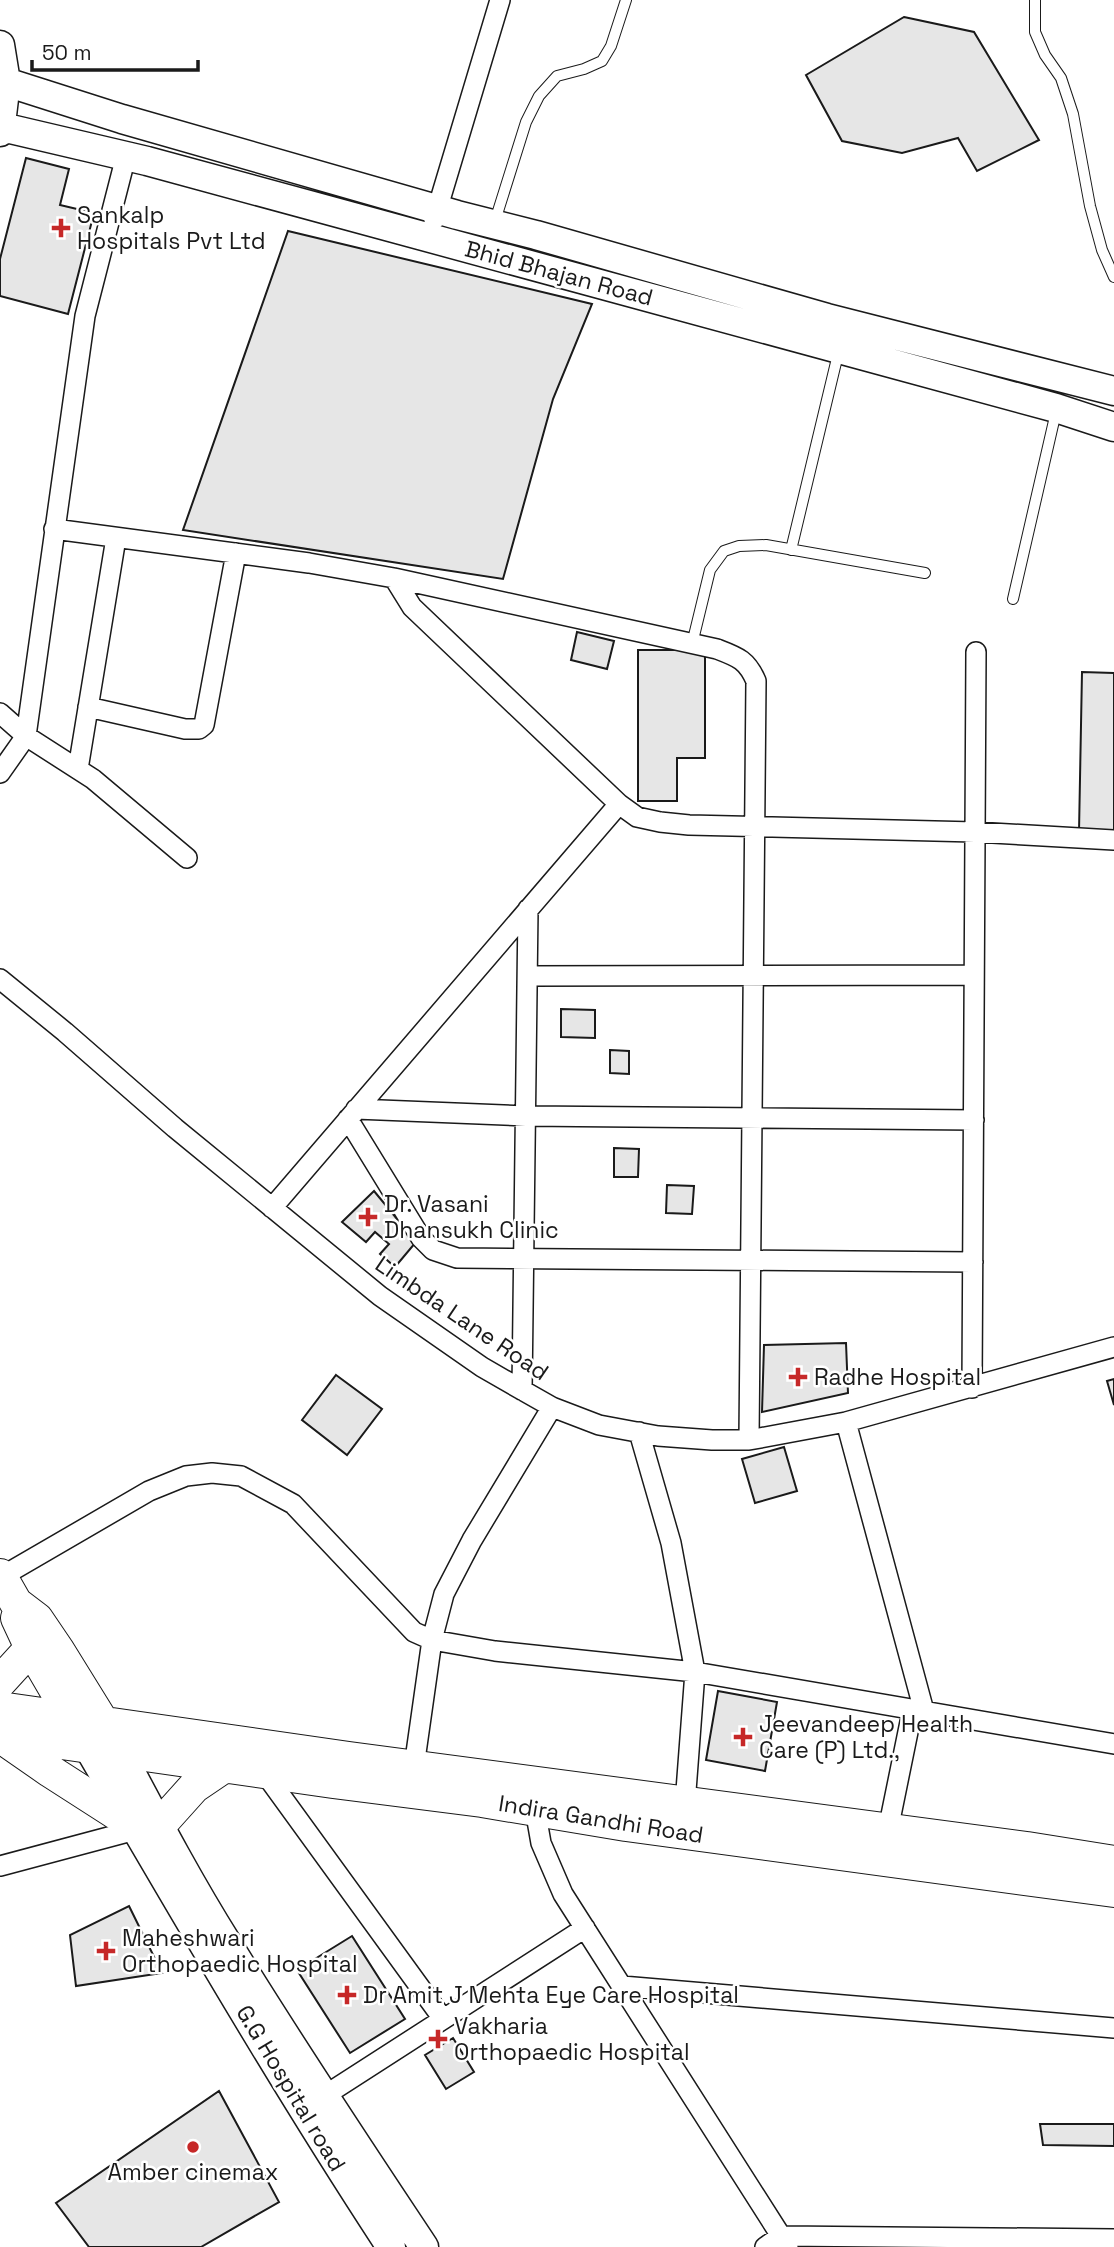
<svg xmlns="http://www.w3.org/2000/svg" width="1114" height="2247" viewBox="0 0 1114 2247" font-family="'Space Grotesk',sans-serif">
<style>
.building{fill:#e6e6e6;stroke:#1a1a1a;stroke-width:2}
.lines{fill:none;stroke-linecap:round;stroke-linejoin:round}
.lane-casing{stroke:#1a1a1a;stroke-width:12}
.street-casing{stroke:#1a1a1a;stroke-width:22}
.secondary-casing{stroke:#1a1a1a;stroke-width:31}
.primary-casing{stroke:#1a1a1a;stroke-width:34}
.lane{stroke:#fff;stroke-width:10}
.street{stroke:#fff;stroke-width:19}
.secondary{stroke:#fff;stroke-width:28}
.primary{stroke:#fff;stroke-width:32}
.poi-dot{fill:#c62828;stroke:#fff;stroke-width:2.5}
.labels{text-anchor:middle;dominant-baseline:central;stroke-width:5;stroke-linejoin:round;paint-order:stroke}
.poi-label{font-size:23px;fill:#1a1a1a;stroke:#fff;text-anchor:start}
.street-label{font-size:23px;fill:#1a1a1a;stroke:#fff}
</style>
<rect width="100%" height="100%" fill="#fff"/>
<!-- building -->
<path class="building" d="M 904,17 L 974,32 L 1039,140 L 977,171 L 958,138 L 902,153 L 842,141 L 806,75 Z
M 26,158 L 69,169 L 60,205 L 94,213 L 68,314 L 0,296 L 0,259 Z
M 288,231 L 592,304 L 553,399 L 503,579 L 183,530 Z
M 577,632 L 614,641 L 607,669 L 571,660 Z
M 638,650 L 705,650 L 705,758 L 677,758 L 677,801 L 638,801 Z
M 1082,672 L 1114,673 L 1114,832 L 1079,832 Z
M 561,1009 L 595,1010 L 595,1038 L 561,1037 Z
M 610,1050 L 629,1051 L 629,1074 L 610,1073 Z
M 614,1148 L 639,1149 L 638,1177 L 614,1177 Z
M 667,1185 L 694,1186 L 692,1214 L 666,1213 Z
M 374,1191 L 416,1242 L 395,1267 L 380,1254 L 389,1244 L 375,1232 L 366,1242 L 342,1222 Z
M 846,1343 L 848,1393 L 762,1412 L 764,1345 Z
M 336,1375 L 382,1409 L 347,1455 L 302,1420 Z
M 1114,1379 L 1114,1405 L 1107,1381 Z
M 784,1447 L 797,1491 L 755,1503 L 742,1459 Z
M 718,1691 L 777,1702 L 765,1771 L 706,1760 Z
M 129,1906 L 162,1973 L 76,1986 L 70,1935 Z
M 352,1936 L 405,2019 L 350,2053 L 297,1970 Z
M 453,2038 L 474,2072 L 446,2089 L 425,2055 Z
M 219,2091 L 279,2202 L 201,2247 L 89,2247 L 56,2203 Z
M 1040,2124 L 1114,2124 L 1114,2146 L 1043,2145 Z"/>
<g class="lines">
<defs>
<path id="lane" d="M 1035,0 L 1035,32 L 1045,55 L 1061,78 L 1073,114 L 1090,206 L 1102,250 L 1114,277
M 494,224 L 526,122 L 539,96 L 557,76 L 584,69 L 602,61 L 611,46 L 626,0
M 791,550 L 839,350
M 1013,599 L 1056,412
M 692,644 L 710,570 L 724,551 L 739,546 L 766,545 L 925,573"/>
<path id="street" d="M 434,220 L 500,0
M 54,529 L 309,563 L 394,578 L 717,649 C 738,657 747,660 756,681 L 749,1440
M 394,578 L 412,607 L 619,804 L 637,817 L 660,822 L 689,825 L 975,832 L 1114,840
M 88,707 L 185,729 L 199,729 L 204,725 L 236,553
M 0,713 L 26,736 L 93,779 L 187,858
M 78,769 L 116,538
M 0,773 L 26,736 L 85,316 L 126,156
M 528,976 L 974,975
M 0,979 L 65,1032 L 175,1128 L 380,1296 L 482,1367 L 522,1390 L 552,1407 L 599,1425 L 658,1436 L 712,1440 L 749,1440 L 846,1422 L 1114,1347
M 356,1109 L 526,1116 L 974,1120
M 348,1119 L 421,1238 L 433,1250 L 457,1258 L 973,1262
M 272,1208 L 619,804
M 972,1388 L 976,652
M 522,1390 L 528,909
M 846,1422 L 924,1711
M 639,1432 L 671,1543 L 695,1672 L 685,1804
M 1,1577 L 149,1491 L 186,1476 L 212,1473 L 241,1476 L 293,1504 L 414,1632 L 432,1640 L 495,1651 L 695,1672 L 1114,1744
M 414,1767 L 432,1640 L 444,1594 L 472,1540 L 552,1407
M 263,1771 L 443,2019
M 535,1809 L 541,1843 L 563,1894 L 788,2247
M 888,1830 L 910,1722 L 915,1709
M 0,1866 L 135,1830
M 622,1986 L 1114,2028
M 324,2096 L 585,1928
M 765,2247 L 781,2236 L 1114,2239"/>
<path id="secondary" d="M 0,45 L 6,82 L 0,132
M 6,82 L 122,119 L 457,215 L 536,235 L 827,318 L 1114,391
M 2,127 L 147,161 L 1056,408 L 1114,427
M 88,1747 C 186,1915 284,2084 391,2247
M 120,1752 C 154,1816 188,1881 227,1943 C 290,2046 357,2146 424,2247"/>
<path id="primary" d="M 0,1575 L 16,1603 L 37,1619 L 58,1650 L 110,1734
M 17,1618 L 31,1648 L 80,1732
M 0,1682 L 31,1648
M 0,1708 L 349,1758 L 1027,1848 L 1114,1862
M 0,1734 L 333,1782 L 482,1801 L 626,1825 L 1114,1891
M 1,1737 L 50,1771 L 131,1823
M 159,1826 L 194,1787 L 225,1766"/>
</defs>
<!-- lane casing -->
<use href="#lane" class="lane-casing"/>
<!-- street casing -->
<use href="#street" class="street-casing"/>
<!-- secondary casing -->
<use href="#secondary" class="secondary-casing"/>
<!-- primary casing -->
<use href="#primary" class="primary-casing"/>
<!-- lane -->
<use href="#lane" class="lane"/>
<!-- street -->
<use href="#street" class="street"/>
<!-- secondary -->
<use href="#secondary" class="secondary"/>
<!-- primary -->
<use href="#primary" class="primary"/>
</g>
<!-- markers -->
<g class="poi-dot">
<path d="M57.5 217.5h7v7h7v7h-7v7h-7v-7h-7v-7h7z"/>
<path d="M364.5 1206.5h7v7h7v7h-7v7h-7v-7h-7v-7h7z"/>
<path d="M794.5 1366.5h7v7h7v7h-7v7h-7v-7h-7v-7h7z"/>
<path d="M739.5 1726.5h7v7h7v7h-7v7h-7v-7h-7v-7h7z"/>
<path d="M102.5 1940.5h7v7h7v7h-7v7h-7v-7h-7v-7h7z"/>
<path d="M343.5 1984.5h7v7h7v7h-7v7h-7v-7h-7v-7h7z"/>
<path d="M434.5 2028.5h7v7h7v7h-7v7h-7v-7h-7v-7h7z"/>
<circle cx="193" cy="2147" r="7"/>
</g>
<g class="labels">
<!-- poi labels -->
<g class="poi-label">
<text x="77" y="215">Sankalp<tspan x="77" dy="26">Hospitals Pvt Ltd</tspan></text>
<text x="384" y="1204">Dr. Vasani<tspan x="384" dy="26">Dhansukh Clinic</tspan></text>
<text x="814" y="1377">Radhe Hospital</text>
<text x="759" y="1724">Jeevandeep Health<tspan x="759" dy="26">Care (P) Ltd.,</tspan></text>
<text x="122" y="1938">Maheshwari<tspan x="122" dy="26">Orthopaedic Hospital</tspan></text>
<text x="363" y="1995">Dr Amit J Mehta Eye Care Hospital</text>
<text x="454" y="2026">Vakharia<tspan x="454" dy="26">Orthopaedic Hospital</tspan></text>
<text x="193" y="2172" text-anchor="middle">Amber cinemax</text>
</g>
<!-- street labels -->
<g class="street-label">
<text transform="translate(559 273) rotate(15)">Bhid Bhajan Road</text>
<text transform="translate(462 1318) rotate(34)">Limbda Lane Road</text>
<text transform="translate(601 1819) rotate(9)">Indira Gandhi Road</text>
<text transform="translate(291 2088) rotate(59)">G.G Hospital road</text>
</g>
</g>
<!-- scale -->
<path d="M32 60v10h166v-10" fill="none" stroke="#1a1a1a" stroke-width="3.5"/>
<text x="42" y="60" font-size="21" fill="#1a1a1a" stroke="#ffffff" stroke-width="5" paint-order="stroke">50 m</text>
</svg>
